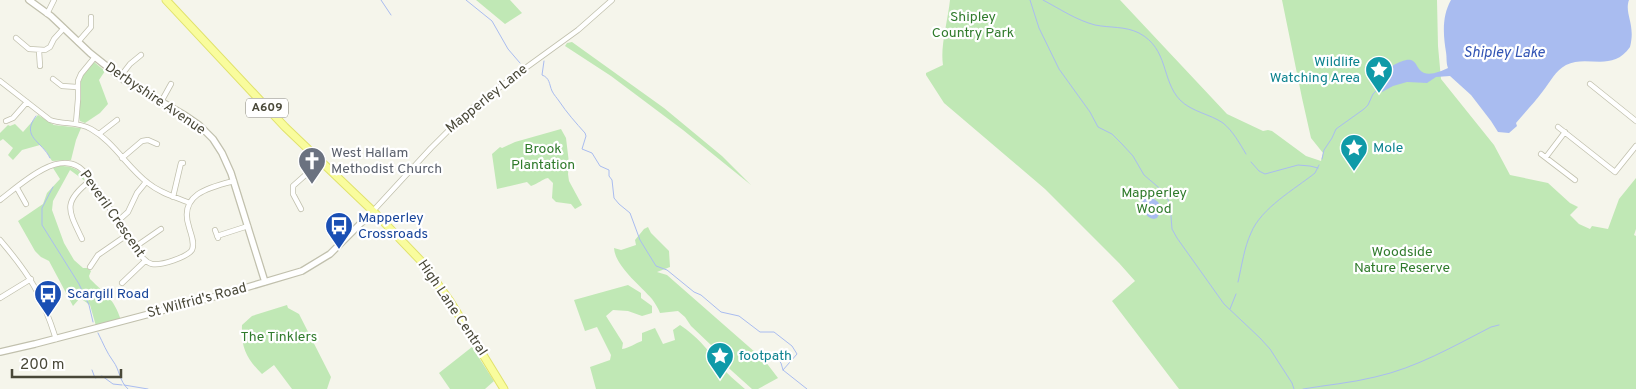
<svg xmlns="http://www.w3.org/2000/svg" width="1636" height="389" viewBox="0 0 1636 389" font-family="Overpass,sans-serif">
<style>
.green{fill:#c0e8b5}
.water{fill:#a9bcf0}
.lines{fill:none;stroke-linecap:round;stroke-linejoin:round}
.stream{stroke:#a9bcf0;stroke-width:1}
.minor-casing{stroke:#c1c0ad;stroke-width:6}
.tertiary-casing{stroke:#c1c0ad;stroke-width:8}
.primary-casing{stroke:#e0e26c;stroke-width:9}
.minor{stroke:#fff;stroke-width:4.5}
.tertiary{stroke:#fff;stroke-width:5.5}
.primary{stroke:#f9fc9d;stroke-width:7}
.labels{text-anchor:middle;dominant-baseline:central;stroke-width:4.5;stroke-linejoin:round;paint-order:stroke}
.shield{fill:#fff;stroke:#807f74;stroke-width:1}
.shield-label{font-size:12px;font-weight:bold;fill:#494838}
.park-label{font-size:14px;fill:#307b2c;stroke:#fff}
.culture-label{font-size:14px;fill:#0d838f;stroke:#fff;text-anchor:start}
.street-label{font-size:14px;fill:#494838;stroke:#fff}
.worship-label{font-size:14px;fill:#5b616d;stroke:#fff;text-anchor:start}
.transit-label{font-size:14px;fill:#164399;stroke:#fff;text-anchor:start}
.water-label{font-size:15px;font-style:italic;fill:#3254b4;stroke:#fff}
</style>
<rect width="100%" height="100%" fill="#f5f5eb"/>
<!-- green -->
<path class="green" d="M 476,0 L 510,0 L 522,13 L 505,24 Z
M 950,0 L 1120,0 L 1227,114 L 1263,131 L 1268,130 L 1272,131 L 1306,156 L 1321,161 L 1323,153 L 1311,138 L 1302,98 L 1282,0 L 1437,0 L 1438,46 L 1441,79 L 1494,145 L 1510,175 L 1548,183 L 1570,203 L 1578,207 L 1570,215 L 1579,224 L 1590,229 L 1592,226 L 1608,229 L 1619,199 L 1636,178 L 1636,229 L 1634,235 L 1636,236 L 1636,389 L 1179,389 L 1112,301 L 1135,281 L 1119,263 L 1045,189 L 944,103 L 926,75 L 926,73 L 943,65 C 940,47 948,20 950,0 Z
M 572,42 L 664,108 L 722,156 L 751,185 L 683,130 L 611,76 L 565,46 L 567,43 Z
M 94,62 L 105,71 L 99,80 L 108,104 L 100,113 L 85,123 L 80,121 C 78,115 80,108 80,101 C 82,78 77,81 94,62 Z
M 38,115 L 54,125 L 81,128 L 76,140 L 71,160 L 52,161 L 46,151 L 40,145 L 22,150 L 13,160 L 8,155 L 13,148 L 3,139 L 0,141 L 0,133 L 8,125 L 10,126 L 15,124 L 23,132 Z
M 561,129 L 566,138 L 569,163 L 568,174 L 569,181 L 582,205 L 575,209 L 571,204 L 556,202 L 552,198 L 553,183 L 548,178 C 542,179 538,184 531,186 L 527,182 L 497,189 L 492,154 L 500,147 L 502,148 L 515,142 Z
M 59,166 C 70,166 81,168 85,181 L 70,170 L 53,201 L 52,210 L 64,243 L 74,260 L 83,268 L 87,268 L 91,271 L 89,276 L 90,279 C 106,295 113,297 121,320 L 96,326 L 90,305 L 80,298 L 73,306 L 49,261 L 41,257 L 35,251 L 18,221 L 43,204 L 47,193 L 60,179 L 53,168 Z
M 648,227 L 651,233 L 669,251 L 670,267 L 657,272 L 667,275 L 765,361 L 778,378 L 758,389 L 752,389 L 722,362 L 712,346 L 691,326 L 685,317 L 678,311 L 660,313 C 658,308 655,303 652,299 C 640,285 615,266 614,248 L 621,250 L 636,245 L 635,240 L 644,229 Z
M 628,285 L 641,293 L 641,298 L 652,306 L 652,313 L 642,316 L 628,311 L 613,310 L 606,316 L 623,343 L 622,349 C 630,348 635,343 642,341 L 642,333 L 655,328 L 663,344 L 675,340 L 673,330 L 680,325 C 697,336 707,349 719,364 C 726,373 736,381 745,389 L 596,389 L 590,367 L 610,360 L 611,355 L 597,327 L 585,331 L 574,300 Z
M 287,305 L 288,308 L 299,314 L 331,377 L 327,389 L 292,389 L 274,365 L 262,374 C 246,358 241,348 242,325 L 252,316 Z
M 472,347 L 494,381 L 485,389 L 450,389 L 439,373 Z"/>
<!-- water -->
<path class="water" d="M 1451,0 L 1629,0 C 1624,14 1636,24 1630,47 C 1612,73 1587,54 1566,65 C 1555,71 1551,81 1543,91 C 1535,102 1525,112 1516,123 L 1517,126 L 1509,133 L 1498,132 L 1491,121 L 1471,95 L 1450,76 L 1436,77 L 1427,83 L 1407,82 L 1393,86 L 1382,92 L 1380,91 C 1379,86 1378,81 1381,76 C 1385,69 1403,58 1411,60 C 1416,62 1416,65 1419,69 C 1426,78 1439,72 1448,68 C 1446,63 1447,58 1446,52 C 1443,34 1442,16 1451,0 Z
M 1149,195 L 1158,202 L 1162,209 L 1157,218 L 1154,219 C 1145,218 1142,208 1142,201 Z"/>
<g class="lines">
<!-- stream -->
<path class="stream" d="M 381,0 L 391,15
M 466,0 L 492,21 L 508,49 L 520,63
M 1030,0 L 1039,28 L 1059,69 L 1090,112 L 1098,127 L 1112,134 L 1122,144 L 1133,156 L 1144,175 L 1164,192 L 1170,204 L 1172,229 L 1177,238 L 1224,304 L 1260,338 L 1270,349 L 1292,383 L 1294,389
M 1043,0 C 1060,9 1076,20 1095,25 C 1110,28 1125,26 1139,33 C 1169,49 1161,80 1180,100 C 1192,112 1210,114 1223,123 C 1233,131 1240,144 1246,154
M 544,61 L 542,75 C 550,78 549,84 552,91 C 554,95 557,98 559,101 C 567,113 576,123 585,133 L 586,136 L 582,149 L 592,153 L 600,166 L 609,170 L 609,176 L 612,180 L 614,198 L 619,204 L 630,213 L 640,240 L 656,266 L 667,270 L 694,292 L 701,295 L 721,312 L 739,316 L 760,332 L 774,332 L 792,346 L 797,354 L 783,370
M 36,116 C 20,137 42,141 50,158
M 1322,159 L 1324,150 L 1332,138 L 1336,129 L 1364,109 L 1368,105 L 1373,94 L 1379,88
M 1251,162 L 1259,171 L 1265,174 L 1298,165 L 1310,166 L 1318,168
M 53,187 L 42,208 L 42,225 L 79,284 L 89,305 L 93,322
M 1238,282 C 1242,265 1244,248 1251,233 C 1261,208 1295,189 1315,173 L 1319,165
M 1230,309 L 1236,294
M 98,333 C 103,343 107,353 113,361 C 120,370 119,381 128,389
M 775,357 L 781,363 L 783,370 L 807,389
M 92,370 L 95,378 L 102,376 L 113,384 L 122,385
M 124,385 L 148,389
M 1303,389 C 1326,385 1351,383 1375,377 C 1416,368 1454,346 1491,327 L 1499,325"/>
<defs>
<path id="minor" d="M 47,14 L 54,0
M 16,38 L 29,49 L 45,50 L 50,47 L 54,39 L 64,28
M 78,42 L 91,27 L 91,17
M 39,51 L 40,66
M 120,77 L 130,64 L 141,55
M 53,79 L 62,86 L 77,87
M 0,81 L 50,120 C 64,125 77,121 91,129 C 114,142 127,167 148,183 C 160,193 175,197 190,203
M 1590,84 L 1636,121
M 161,102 L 171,84
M 6,121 L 13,118 L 27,102
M 76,123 L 78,99 L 78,81 L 81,74 L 95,57
M 1558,127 L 1615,172 L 1636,146
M 99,134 L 117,120
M 1541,154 L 1575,180
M 1546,157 L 1565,132
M 122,158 L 142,141 L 148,140 L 157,144
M 17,188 L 26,204
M 173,197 L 181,163 L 183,163
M 0,200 C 19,186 53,153 77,166 C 83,169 87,175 91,180 L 142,257 C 145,260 147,263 152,264 C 161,266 187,257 192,250 C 195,242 191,235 189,227 C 178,194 210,187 234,181
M 301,209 L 293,194 L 293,186 L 320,162
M 373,211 L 431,148 L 467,112 L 520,72 L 578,30 L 612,0
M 118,221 L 128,212 L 137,193 L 146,182
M 215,230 L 218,238
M 217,236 L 248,226
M 82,239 C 68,210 62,202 91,180
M 0,240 C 30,275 42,295 56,339
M 135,247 L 161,229
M 90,267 L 98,255 L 127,235
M 122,283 L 145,261
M 0,298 L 31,279"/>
<path id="tertiary" d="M 29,0 L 51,16 L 90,53 L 124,80 L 186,116 L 199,125 L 213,139 L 222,153 L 231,173 L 265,282
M 0,352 L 35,344 L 119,322 L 221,295 L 302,271 L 330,254 L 373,211"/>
<path id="primary" d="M 166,0 L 285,127 L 376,214 L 422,262 L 450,301 L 504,389"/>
</defs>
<!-- minor casing -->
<use href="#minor" class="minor-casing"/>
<!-- tertiary casing -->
<use href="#tertiary" class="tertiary-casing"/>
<!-- primary casing -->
<use href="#primary" class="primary-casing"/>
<!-- minor -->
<use href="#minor" class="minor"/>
<!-- tertiary -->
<use href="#tertiary" class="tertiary"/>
<!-- primary -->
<use href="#primary" class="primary"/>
</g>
<!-- icons -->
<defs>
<symbol id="sight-pin" viewBox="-11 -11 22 30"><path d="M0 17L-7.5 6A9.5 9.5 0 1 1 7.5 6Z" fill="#0f9aa8" stroke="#fff"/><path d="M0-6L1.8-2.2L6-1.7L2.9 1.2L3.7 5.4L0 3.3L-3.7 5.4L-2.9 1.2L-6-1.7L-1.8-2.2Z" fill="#fff"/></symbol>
<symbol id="church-pin" viewBox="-11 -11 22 30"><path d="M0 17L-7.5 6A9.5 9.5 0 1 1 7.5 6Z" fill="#6b7280" stroke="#fff"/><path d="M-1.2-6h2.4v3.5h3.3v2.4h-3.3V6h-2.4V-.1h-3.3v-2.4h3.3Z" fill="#fff"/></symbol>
<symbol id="bus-pin" viewBox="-11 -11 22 30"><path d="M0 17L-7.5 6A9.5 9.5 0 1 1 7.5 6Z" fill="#1a4fb4" stroke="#fff"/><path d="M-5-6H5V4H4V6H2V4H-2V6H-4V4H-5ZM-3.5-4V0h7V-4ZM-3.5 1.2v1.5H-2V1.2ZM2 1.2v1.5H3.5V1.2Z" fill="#fff"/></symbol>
</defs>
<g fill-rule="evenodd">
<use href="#sight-pin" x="1363" y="54" width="32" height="43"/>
<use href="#sight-pin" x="1338" y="132" width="32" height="43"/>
<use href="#church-pin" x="296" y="145" width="32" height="43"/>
<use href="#bus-pin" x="323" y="210" width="32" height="43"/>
<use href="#bus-pin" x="32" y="278" width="32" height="43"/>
<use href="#sight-pin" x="704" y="340" width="32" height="43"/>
</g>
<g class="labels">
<!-- shield labels -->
<rect class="shield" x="246" y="98.5" width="42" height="19" rx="4"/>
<g class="shield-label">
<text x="267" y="108">A609</text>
</g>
<!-- park labels -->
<g class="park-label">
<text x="973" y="17">Shipley<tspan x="973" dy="16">Country Park</tspan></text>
<text x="543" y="149">Brook<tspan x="543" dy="16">Plantation</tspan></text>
<text x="1154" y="193">Mapperley<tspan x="1154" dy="16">Wood</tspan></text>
<text x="1402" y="252">Woodside<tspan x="1402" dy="16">Nature Reserve</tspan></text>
<text x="279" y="337">The Tinklers</text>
</g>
<!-- culture labels -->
<g class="culture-label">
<text x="1360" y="62" text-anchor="end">Wildlife<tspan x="1360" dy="16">Watching Area</tspan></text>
<text x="1373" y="148">Mole</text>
<text x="739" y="356">footpath</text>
</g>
<!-- street labels -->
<g class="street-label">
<text transform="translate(155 99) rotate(34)">Derbyshire Avenue</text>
<text transform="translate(487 99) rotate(-39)">Mapperley Lane</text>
<text transform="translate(112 214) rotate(55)">Peveril Crescent</text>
<text transform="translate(197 301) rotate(-15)">St Wilfrid's Road</text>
<text transform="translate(452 308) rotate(56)">High Lane Central</text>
</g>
<!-- worship labels -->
<g class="worship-label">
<text x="331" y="153">West Hallam<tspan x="331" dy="16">Methodist Church</tspan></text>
</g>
<!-- transit labels -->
<g class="transit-label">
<text x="358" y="218">Mapperley<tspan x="358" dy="16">Crossroads</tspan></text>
<text x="67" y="294">Scargill Road</text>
</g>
<!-- water labels -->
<g class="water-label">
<text x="1504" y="53">Shipley Lake</text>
</g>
</g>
<!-- scale -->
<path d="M12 369v8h109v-8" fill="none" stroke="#494838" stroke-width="2.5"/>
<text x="20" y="369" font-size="15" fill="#494838" stroke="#ffffff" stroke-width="4" paint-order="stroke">200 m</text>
</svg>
